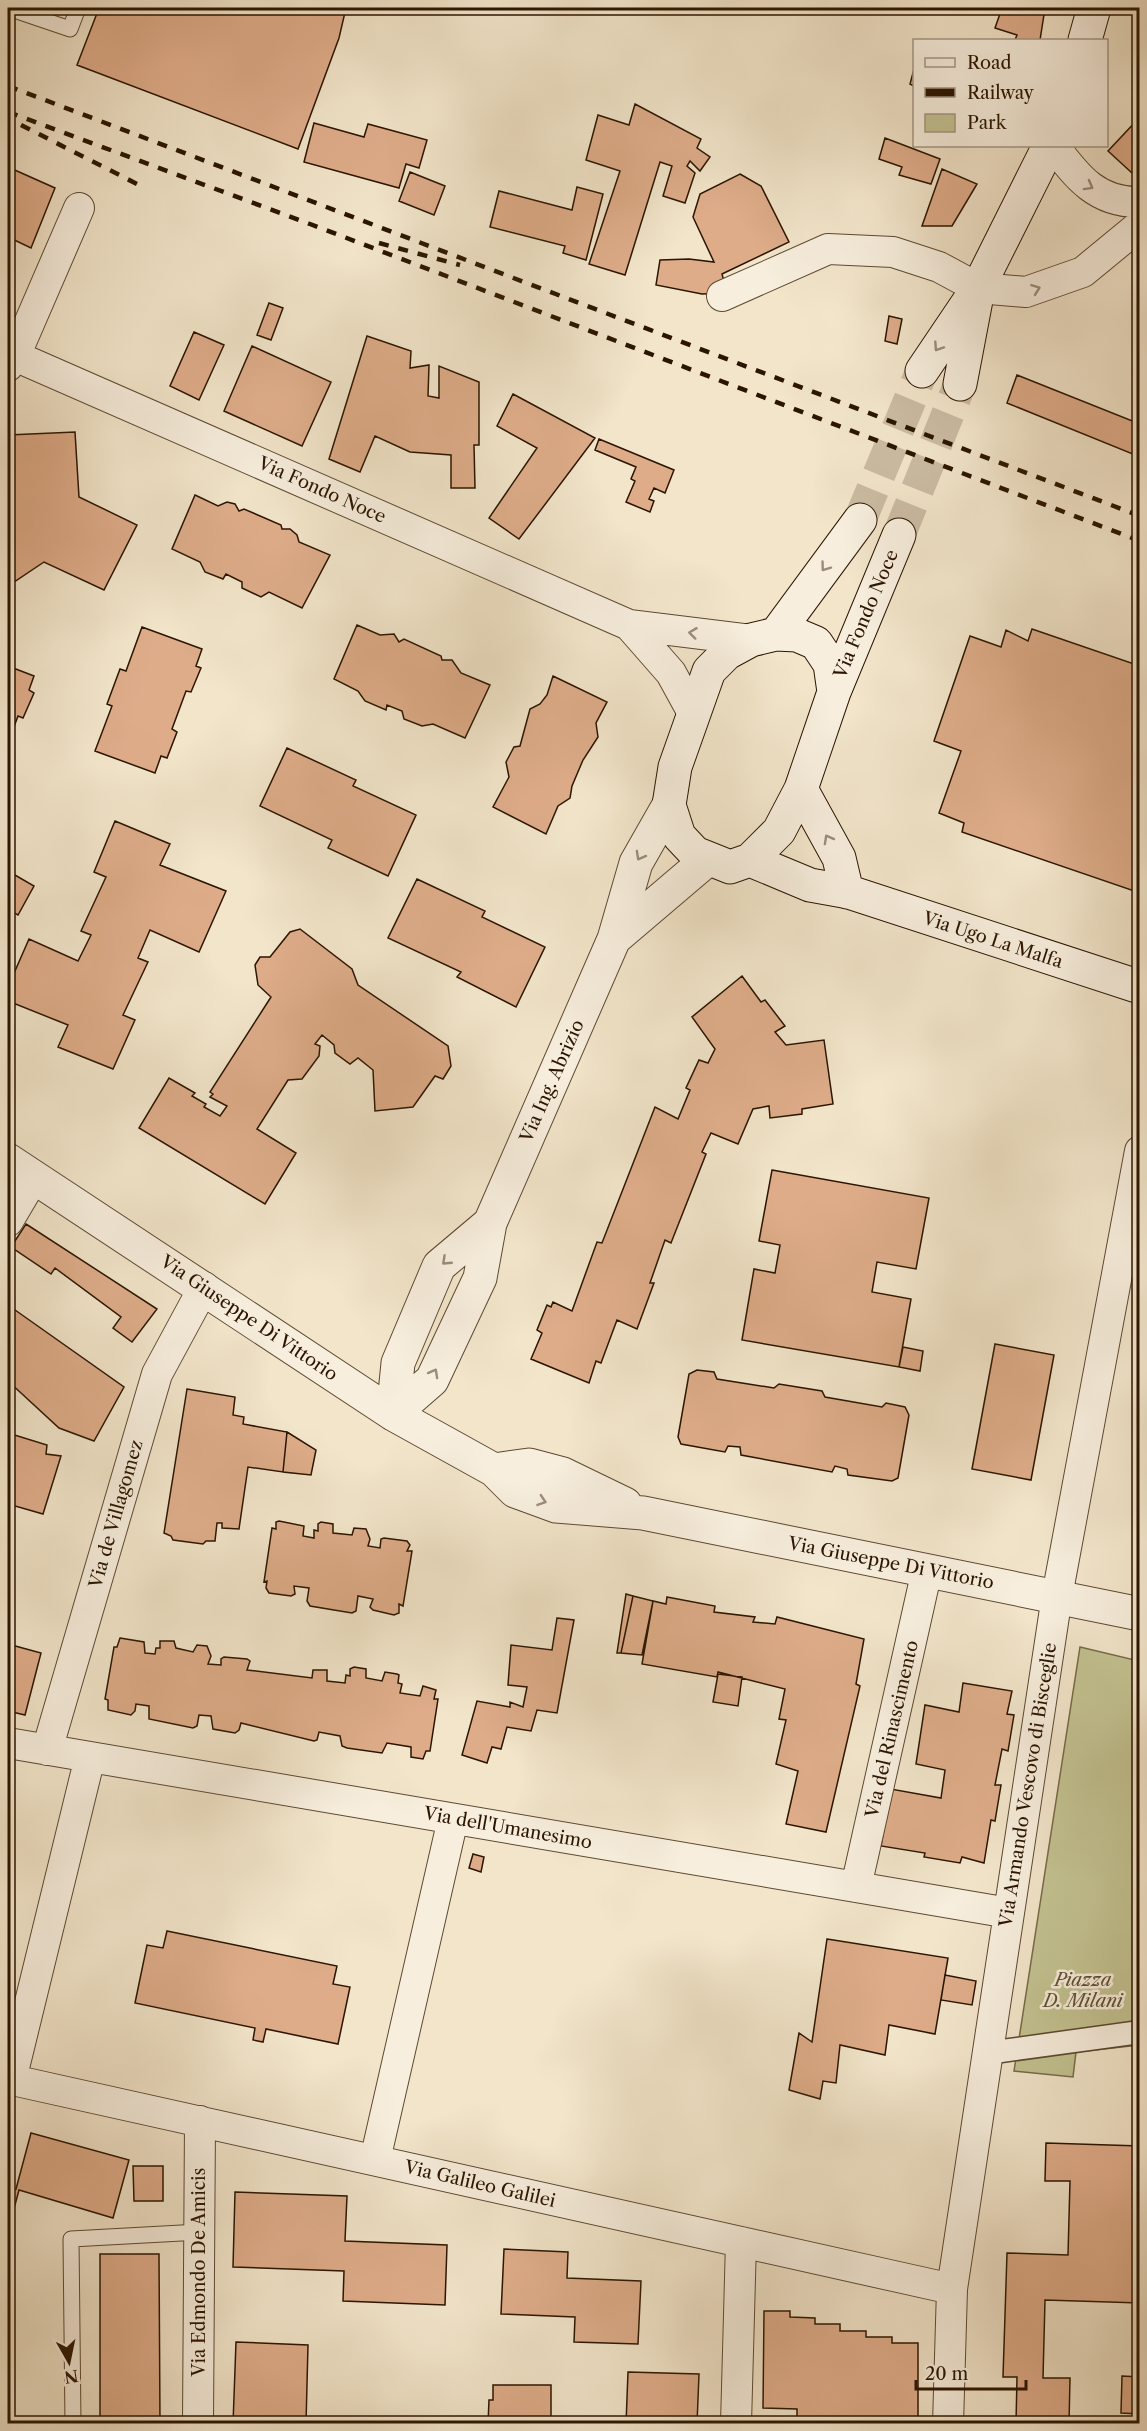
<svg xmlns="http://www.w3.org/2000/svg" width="1147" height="2431" viewBox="0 0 1147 2431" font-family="'Libre Caslon Text',serif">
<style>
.green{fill:#c3c291;stroke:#776c48;stroke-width:1.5}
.building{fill:#deac89;stroke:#2b1500;stroke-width:1.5}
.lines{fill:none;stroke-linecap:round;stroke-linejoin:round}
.secondary-tunnel{stroke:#cabba2;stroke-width:33;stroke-dasharray:33 16;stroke-linecap:butt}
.service-casing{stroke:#5d4932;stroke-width:17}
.pedestrian-casing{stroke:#5d4932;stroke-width:25}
.minor-casing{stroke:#5d4932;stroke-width:32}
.tertiary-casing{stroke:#5d4932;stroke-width:35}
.secondary-casing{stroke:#2b1500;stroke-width:35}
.service{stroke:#f7eedd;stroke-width:15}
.pedestrian{stroke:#f7eedd;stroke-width:22}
.minor{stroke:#f7eedd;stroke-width:30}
.tertiary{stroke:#f7eedd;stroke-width:33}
.secondary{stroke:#f7eedd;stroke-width:33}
.rail{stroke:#2b1500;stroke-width:4.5;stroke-dasharray:10 10;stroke-linecap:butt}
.oneway{stroke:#9b8c7a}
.labels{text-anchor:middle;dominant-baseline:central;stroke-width:5;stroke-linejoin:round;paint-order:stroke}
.street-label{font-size:18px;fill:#2b1500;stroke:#f7eedd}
.park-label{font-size:18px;font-style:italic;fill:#605233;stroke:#f7eedd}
</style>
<rect width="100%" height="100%" fill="#f2e5ca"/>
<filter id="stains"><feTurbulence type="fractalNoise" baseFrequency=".00333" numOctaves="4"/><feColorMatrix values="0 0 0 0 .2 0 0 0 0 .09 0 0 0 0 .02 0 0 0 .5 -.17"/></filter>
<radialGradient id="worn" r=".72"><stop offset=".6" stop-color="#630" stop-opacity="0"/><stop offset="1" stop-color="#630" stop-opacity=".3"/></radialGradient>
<!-- green -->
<path class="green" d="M 1080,1647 L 1139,1661 L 1139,2045 L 1076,2052 L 1073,2077 L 1014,2071 Z"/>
<!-- building -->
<path class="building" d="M 99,8 L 346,8 L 339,38 L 298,149 L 77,65 Z
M 1002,8 L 1045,8 L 1040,40 L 1015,40 L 1017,35 L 995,28 Z
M 914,69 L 914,86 L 910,84 Z
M 635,104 L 701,139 L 697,148 L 710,157 L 700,171 L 690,161 L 687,166 L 695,173 L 685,203 L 663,196 L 672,166 L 660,162 L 625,275 L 589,264 L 620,171 L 586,160 L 598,115 L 629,125 Z
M 1140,117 L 1140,165 L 1132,173 L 1108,151 Z
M 314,123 L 364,137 L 368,124 L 427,140 L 419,168 L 406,164 L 399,188 L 304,162 Z
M 885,138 L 940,159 L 931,184 L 899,175 L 902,167 L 879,159 Z
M 8,167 L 55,188 L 31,248 L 8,237 Z
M 942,169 L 977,184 L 952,226 L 922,226 Z
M 410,172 L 445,186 L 434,215 L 399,201 Z
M 740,174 L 761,186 L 789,242 L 722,274 L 727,293 L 702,294 L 656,285 L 660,260 L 689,259 L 714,262 L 693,217 L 700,194 Z
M 577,187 L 603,194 L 586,260 L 563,253 L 565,246 L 490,227 L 499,191 L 572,210 Z
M 269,303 L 283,308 L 271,340 L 257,335 Z
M 889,316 L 902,319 L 897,344 L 885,341 Z
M 194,332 L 224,345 L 199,400 L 170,386 Z
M 367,336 L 411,351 L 410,368 L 429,365 L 428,396 L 439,398 L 439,366 L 479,382 L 479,445 L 474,445 L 475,488 L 451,488 L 451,455 L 410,452 L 375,436 L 360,472 L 329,459 Z
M 252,346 L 331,382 L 302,446 L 224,411 Z
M 1017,375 L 1140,424 L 1140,457 L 1007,403 Z
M 513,394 L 595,438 L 519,539 L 489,518 L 537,448 L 497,426 Z
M 75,432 L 79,497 L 137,525 L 104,590 L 44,562 L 8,586 L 8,435 Z
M 599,439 L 674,470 L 665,493 L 654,488 L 649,499 L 654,501 L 650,512 L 626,502 L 635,481 L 631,479 L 636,467 L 595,450 Z
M 195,495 L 218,506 L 227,502 L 235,504 L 239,511 L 244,509 L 281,525 L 282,529 L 290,529 L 297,535 L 299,542 L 330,555 L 302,608 L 269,592 L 261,597 L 242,588 L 242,582 L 226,574 L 223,579 L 205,572 L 200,562 L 172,549 Z
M 357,625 L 380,635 L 394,634 L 399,642 L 404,639 L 441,656 L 442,660 L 452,660 L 461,673 L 490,685 L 465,738 L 433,724 L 422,726 L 404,719 L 402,711 L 387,705 L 386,710 L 365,701 L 358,691 L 334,679 Z
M 142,627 L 202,649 L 196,666 L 201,668 L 191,692 L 186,691 L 172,729 L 177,732 L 167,758 L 161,756 L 155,773 L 95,751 L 112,706 L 107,704 L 120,669 L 126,671 Z
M 1032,629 L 1140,666 L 1140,893 L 962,832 L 964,823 L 939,813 L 961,751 L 934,741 L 970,636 L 1001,647 L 1006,630 L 1028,641 Z
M 8,666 L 34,676 L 29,690 L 34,693 L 23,718 L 18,716 L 8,743 Z
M 553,676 L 607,702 L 596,723 L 598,737 L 583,760 L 572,786 L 570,798 L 558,806 L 546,834 L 493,807 L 509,777 L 506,762 L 514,747 L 520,746 L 530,709 L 540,704 L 547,695 Z
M 287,748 L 356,780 L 353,786 L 416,815 L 388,876 L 328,848 L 332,840 L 260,806 Z
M 115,821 L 170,844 L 160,865 L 226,891 L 199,952 L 150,930 L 138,958 L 148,962 L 123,1015 L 135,1020 L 113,1069 L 58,1047 L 68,1025 L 8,1001 L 8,987 L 29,939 L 78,961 L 91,935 L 81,931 L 106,877 L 94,872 Z
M 8,871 L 34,886 L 18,915 L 9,910 L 8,913 Z
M 417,879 L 485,911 L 482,917 L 545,947 L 516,1007 L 457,977 L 461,972 L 388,938 Z
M 300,929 L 352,969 L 358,985 L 448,1046 L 451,1066 L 443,1079 L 435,1076 L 413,1107 L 375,1111 L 373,1070 L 358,1058 L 350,1064 L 335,1053 L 334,1045 L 322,1035 L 315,1044 L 320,1046 L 319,1056 L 302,1079 L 288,1080 L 257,1129 L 296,1153 L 265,1204 L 139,1128 L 169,1078 L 195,1093 L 192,1096 L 206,1104 L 204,1107 L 220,1116 L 227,1106 L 210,1097 L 213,1094 L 210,1092 L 271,997 L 258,985 L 255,965 L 260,957 L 270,957 L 290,932 Z
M 742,976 L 761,1002 L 765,1000 L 785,1026 L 775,1032 L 786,1045 L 824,1040 L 833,1104 L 802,1109 L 802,1114 L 770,1118 L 769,1106 L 753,1109 L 738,1144 L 711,1133 L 702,1152 L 706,1154 L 671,1243 L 665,1240 L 650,1283 L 654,1283 L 637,1329 L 617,1320 L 601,1363 L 596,1361 L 589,1383 L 531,1359 L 542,1333 L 537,1330 L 547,1305 L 551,1307 L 553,1302 L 572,1311 L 597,1242 L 602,1243 L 655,1107 L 678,1119 L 690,1090 L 686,1088 L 699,1060 L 708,1063 L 715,1049 L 692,1017 Z
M 772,1170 L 929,1198 L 916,1269 L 877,1262 L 872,1292 L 911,1299 L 899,1367 L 742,1340 L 754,1269 L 775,1273 L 780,1245 L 759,1241 Z
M 26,1224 L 157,1309 L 132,1342 L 113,1328 L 121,1317 L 55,1268 L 51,1274 L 11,1247 Z
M 8,1305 L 124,1387 L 94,1441 L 59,1428 L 8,1381 Z
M 995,1344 L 1054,1355 L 1031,1480 L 972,1469 Z
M 903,1347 L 923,1351 L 920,1371 L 899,1367 Z
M 697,1370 L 714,1372 L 717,1379 L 774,1388 L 779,1384 L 822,1391 L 825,1397 L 882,1407 L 886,1403 L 905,1407 L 909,1415 L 898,1478 L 892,1481 L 848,1475 L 847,1469 L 835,1466 L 832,1472 L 741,1455 L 740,1447 L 728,1446 L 725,1452 L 681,1444 L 678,1437 L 689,1374 Z
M 187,1389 L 235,1397 L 233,1415 L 244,1417 L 243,1424 L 287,1432 L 283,1472 L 248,1467 L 239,1529 L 222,1528 L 222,1523 L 217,1523 L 215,1541 L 206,1541 L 203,1544 L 173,1540 L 171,1536 L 164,1533 Z
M 287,1432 L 316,1450 L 311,1475 L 283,1472 Z
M 8,1433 L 47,1445 L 46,1454 L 61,1456 L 43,1514 L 8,1504 Z
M 279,1521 L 304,1526 L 303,1536 L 314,1538 L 314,1530 L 318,1531 L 318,1524 L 321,1522 L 333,1524 L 333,1533 L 352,1535 L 354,1528 L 366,1529 L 370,1539 L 368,1546 L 380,1548 L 381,1539 L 384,1538 L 407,1541 L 410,1545 L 407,1551 L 412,1551 L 403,1606 L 399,1604 L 399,1613 L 394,1615 L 373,1610 L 370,1607 L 373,1599 L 358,1596 L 356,1611 L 352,1613 L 310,1606 L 307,1601 L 309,1588 L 294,1586 L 295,1594 L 291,1596 L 269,1593 L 266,1588 L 267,1581 L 264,1582 L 272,1528 L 276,1529 L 276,1522 Z
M 626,1594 L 633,1596 L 621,1653 L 617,1653 Z
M 633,1596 L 653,1601 L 642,1655 L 621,1653 Z
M 667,1597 L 715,1606 L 714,1612 L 755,1617 L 753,1622 L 775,1624 L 777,1617 L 864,1639 L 856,1684 L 860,1686 L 826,1832 L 786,1824 L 798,1771 L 776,1764 L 786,1720 L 779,1719 L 785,1689 L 718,1672 L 717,1677 L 642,1664 L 653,1601 L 666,1604 Z
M 557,1618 L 574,1620 L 557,1713 L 537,1710 L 531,1731 L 507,1727 L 501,1749 L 492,1747 L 487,1763 L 462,1755 L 477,1701 L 510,1707 L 510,1702 L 523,1707 L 527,1687 L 508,1685 L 511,1645 L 552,1650 Z
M 120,1638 L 144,1642 L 145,1653 L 155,1654 L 156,1648 L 160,1648 L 160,1641 L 174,1641 L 176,1648 L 193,1652 L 197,1645 L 207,1646 L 211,1656 L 208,1664 L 221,1665 L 221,1659 L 224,1657 L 247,1659 L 250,1661 L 247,1670 L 312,1678 L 313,1670 L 327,1670 L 327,1681 L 345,1683 L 346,1675 L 350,1676 L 350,1669 L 354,1667 L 366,1669 L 366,1678 L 382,1681 L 385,1672 L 397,1674 L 399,1675 L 398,1683 L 402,1684 L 400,1693 L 420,1696 L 423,1686 L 436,1690 L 434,1699 L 438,1699 L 430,1751 L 426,1751 L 423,1759 L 411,1757 L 411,1747 L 387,1743 L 382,1753 L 347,1748 L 342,1746 L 340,1736 L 319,1732 L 317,1740 L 314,1741 L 241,1723 L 239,1730 L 235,1733 L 213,1729 L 211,1716 L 199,1715 L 197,1726 L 193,1728 L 149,1719 L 149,1706 L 136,1704 L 135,1711 L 131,1715 L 108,1710 L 108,1700 L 105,1699 L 114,1647 L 117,1647 Z
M 8,1644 L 41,1653 L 25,1715 L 8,1711 Z
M 718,1674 L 742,1677 L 738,1706 L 713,1702 Z
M 963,1683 L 1012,1691 L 1007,1714 L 1014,1715 L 1008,1751 L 1002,1749 L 995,1785 L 1001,1785 L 995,1821 L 991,1820 L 984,1863 L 962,1857 L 960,1863 L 924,1857 L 925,1853 L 881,1846 L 891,1789 L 941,1798 L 945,1770 L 916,1764 L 925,1705 L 959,1712 Z
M 473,1854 L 484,1857 L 481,1872 L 469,1868 Z
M 167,1931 L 337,1966 L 333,1984 L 350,1987 L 338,2044 L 266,2029 L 263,2042 L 253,2040 L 255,2028 L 135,2003 L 147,1945 L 163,1948 Z
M 827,1939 L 948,1958 L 935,2034 L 889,2025 L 885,2055 L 840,2045 L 836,2083 L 823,2081 L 820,2099 L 789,2090 L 799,2033 L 812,2042 Z
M 945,1975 L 976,1981 L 972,2005 L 941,2000 Z
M 31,2133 L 129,2160 L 113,2218 L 19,2190 L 8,2231 L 8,2187 L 16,2189 Z
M 1046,2143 L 1140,2146 L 1140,2303 L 1045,2300 L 1043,2378 L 1070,2378 L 1069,2424 L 1016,2424 L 1017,2377 L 1003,2377 L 1007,2253 L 1068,2255 L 1070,2181 L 1045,2181 Z
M 133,2166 L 163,2166 L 163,2201 L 134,2201 Z
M 235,2192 L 347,2196 L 345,2241 L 447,2245 L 445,2305 L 343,2301 L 344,2271 L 233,2267 Z
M 504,2249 L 568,2252 L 567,2278 L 641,2281 L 638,2344 L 574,2342 L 575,2317 L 501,2314 Z
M 100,2254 L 159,2254 L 160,2424 L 100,2424 Z
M 764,2311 L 790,2311 L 790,2317 L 815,2318 L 815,2324 L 840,2324 L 840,2331 L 866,2331 L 866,2337 L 892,2337 L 892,2343 L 918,2343 L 918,2424 L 797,2424 L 797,2409 L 763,2408 Z
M 236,2342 L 308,2345 L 306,2424 L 233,2424 Z
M 628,2372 L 699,2374 L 697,2424 L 626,2424 Z
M 1122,2376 L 1140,2377 L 1140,2414 L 1121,2413 Z
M 493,2385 L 551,2385 L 551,2424 L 488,2424 L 489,2400 L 493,2400 Z"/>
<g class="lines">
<!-- secondary-tunnel -->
<path class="secondary-tunnel" d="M 860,520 L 922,371
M 899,535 L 960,384"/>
<defs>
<path id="service" d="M 8,8 L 70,29 L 78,8
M 73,2424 L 71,2239 L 200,2232"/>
<path id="pedestrian" d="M 987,2053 L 1140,2032"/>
<path id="minor" d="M 1054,146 C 1077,177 1097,203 1140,202
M 722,296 L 828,249 L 893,252 L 939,267 L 978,288 L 1026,292 L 1083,272 L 1140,225
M 15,356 L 629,625
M 8,366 L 15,356 L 79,208
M 694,715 L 671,673 L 629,625 L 751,640
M 8,1221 L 34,1177
M 8,1743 L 1009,1913
M 47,1750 L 157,1374 L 204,1287
M 856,1887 L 927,1570
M 8,2079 L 952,2289
M 11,2080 L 90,1757
M 375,2160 L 453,1819
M 198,2424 L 200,2121
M 736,2424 L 741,2242
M 948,2424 L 952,2289 L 1057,1596 L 1140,1151"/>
<path id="tertiary" d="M 669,805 L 636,863 L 614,939 L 708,859
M 8,1160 L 393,1414 L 494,1470 L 515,1491 L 556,1506 L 643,1513 L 1140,1614
M 393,1414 L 432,1380 L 480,1278 L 490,1223 L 614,939
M 393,1414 L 398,1363 L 439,1266 L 490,1223
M 494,1470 L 529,1465 L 563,1474 L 625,1504"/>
<path id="secondary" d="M 1085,40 L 1094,8
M 922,371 L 978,288 L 1049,146
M 960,384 L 976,300
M 776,634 L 860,520
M 834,692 L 899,535
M 801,789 L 839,858 L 847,892
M 750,860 L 779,831 L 801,789 L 834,692 L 830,664 L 816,643 L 797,635 L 776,634 L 751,640 L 727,653 L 709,671 L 675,767 L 669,805 L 679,836 L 695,853 L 730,867 L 750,860 L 810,885 L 849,892 L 1140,987"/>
</defs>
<!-- service casing -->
<use href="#service" class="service-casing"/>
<!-- pedestrian casing -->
<use href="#pedestrian" class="pedestrian-casing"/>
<!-- minor casing -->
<use href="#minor" class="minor-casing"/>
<!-- tertiary casing -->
<use href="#tertiary" class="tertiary-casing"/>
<!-- secondary casing -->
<use href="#secondary" class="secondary-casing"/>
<!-- service -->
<use href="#service" class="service"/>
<!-- pedestrian -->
<use href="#pedestrian" class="pedestrian"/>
<!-- minor -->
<use href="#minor" class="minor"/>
<!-- tertiary -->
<use href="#tertiary" class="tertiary"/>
<!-- secondary -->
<use href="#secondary" class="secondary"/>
<!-- rail -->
<path class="rail" d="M 8,86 L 1140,516
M 8,112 L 310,224 L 1140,541
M 21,125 L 141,186
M 379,243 L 460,265"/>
</g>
<!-- one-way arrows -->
<defs><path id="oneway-chevron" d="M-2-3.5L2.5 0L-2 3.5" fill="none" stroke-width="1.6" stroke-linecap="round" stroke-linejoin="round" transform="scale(1.5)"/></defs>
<g class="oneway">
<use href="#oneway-chevron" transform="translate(1089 186) rotate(29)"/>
<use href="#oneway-chevron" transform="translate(1036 289) rotate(-20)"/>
<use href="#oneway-chevron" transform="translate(938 347) rotate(124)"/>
<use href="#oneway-chevron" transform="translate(825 567) rotate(126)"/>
<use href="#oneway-chevron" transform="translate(693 633) rotate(-173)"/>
<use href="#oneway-chevron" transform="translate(828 839) rotate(-119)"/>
<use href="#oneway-chevron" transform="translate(640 856) rotate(119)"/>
<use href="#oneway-chevron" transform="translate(446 1261) rotate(137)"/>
<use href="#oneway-chevron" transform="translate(434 1373) rotate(-61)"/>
<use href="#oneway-chevron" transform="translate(542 1501) rotate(19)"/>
</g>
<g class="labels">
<!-- street labels -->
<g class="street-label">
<text transform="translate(322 490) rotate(24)">Via Fondo Noce</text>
<text transform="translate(866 614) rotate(-67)">Via Fondo Noce</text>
<text transform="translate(993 940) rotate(18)">Via Ugo La Malfa</text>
<text transform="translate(552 1081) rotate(-66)">Via Ing. Abrizio</text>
<text transform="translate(249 1318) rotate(34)">Via Giuseppe Di Vittorio</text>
<text transform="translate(116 1514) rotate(-74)">Via de Villagomez</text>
<text transform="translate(891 1563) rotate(11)">Via Giuseppe Di Vittorio</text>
<text transform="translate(892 1729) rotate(-77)">Via del Rinascimento</text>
<text transform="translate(1028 1785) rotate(-81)">Via Armando Vescovo di Bisceglie</text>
<text transform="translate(508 1828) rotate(10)">Via dell'Umanesimo</text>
<text transform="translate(480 2184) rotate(13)">Via Galileo Galilei</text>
<text transform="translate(199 2272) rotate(-90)">Via Edmondo De Amicis</text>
</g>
<!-- park labels -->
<g class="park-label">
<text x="1083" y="1980">Piazza<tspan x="1083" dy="21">D. Milani</tspan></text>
</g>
</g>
<!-- margin -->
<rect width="1147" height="2431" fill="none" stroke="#f2e5ca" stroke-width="30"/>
<rect x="9" y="9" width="1129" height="2413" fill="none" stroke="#2b1500" stroke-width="3"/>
<rect x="15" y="15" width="1117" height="2401" fill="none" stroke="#2b1500" stroke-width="1.5"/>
<!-- legend -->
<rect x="913" y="39" width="195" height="108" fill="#f7eedd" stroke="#a59785" stroke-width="1.5"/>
<rect x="925" y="58" width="30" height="9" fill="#f7eedd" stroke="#a59785" stroke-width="1.5"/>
<text x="967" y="69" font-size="18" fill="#2b1500">Road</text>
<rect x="925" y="88" width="30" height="9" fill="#2b1500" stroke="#a59785" stroke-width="1.5"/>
<text x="967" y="99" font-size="18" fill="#2b1500">Railway</text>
<rect x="925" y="114" width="30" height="18" fill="#c3c291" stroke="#a59785" stroke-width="1.5"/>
<text x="967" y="129" font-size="18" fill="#2b1500">Park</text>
<!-- north arrow -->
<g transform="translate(69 2362) rotate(171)" stroke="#f7eedd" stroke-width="4.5" paint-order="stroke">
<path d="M0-4.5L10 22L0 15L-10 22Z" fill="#2b1500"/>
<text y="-9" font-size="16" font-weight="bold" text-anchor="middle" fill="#2b1500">N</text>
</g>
<!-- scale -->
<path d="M916 2380v9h110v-9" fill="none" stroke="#2b1500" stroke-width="3"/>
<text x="925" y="2380" font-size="18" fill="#2b1500" stroke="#f7eedd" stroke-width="4.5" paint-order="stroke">20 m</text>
<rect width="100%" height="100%" filter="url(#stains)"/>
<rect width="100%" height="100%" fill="url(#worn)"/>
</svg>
